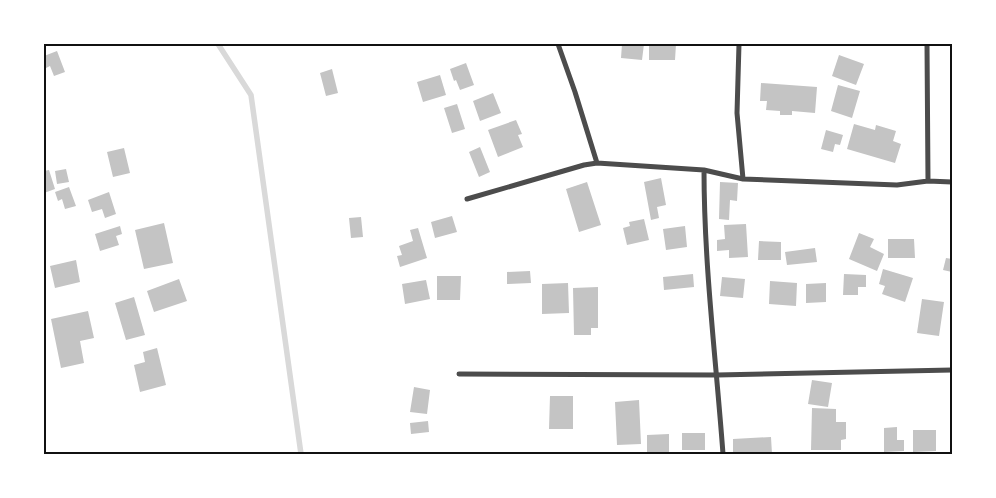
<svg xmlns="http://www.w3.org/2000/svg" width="996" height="498" viewBox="0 0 996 498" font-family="'Archivo Narrow',sans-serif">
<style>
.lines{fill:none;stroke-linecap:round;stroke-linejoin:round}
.stream{stroke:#d9d9d9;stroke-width:5.5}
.building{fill:#c4c4c4}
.minor{stroke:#4c4c4c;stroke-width:5}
.neatline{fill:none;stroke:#111;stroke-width:2}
</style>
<rect width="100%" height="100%" fill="#fff"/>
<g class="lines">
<!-- stream -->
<path class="stream" d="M 218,44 L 251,95 L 301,454"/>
</g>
<!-- building -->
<path class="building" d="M 622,44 L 644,44 L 642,60 L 621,58 Z
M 649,44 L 676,44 L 675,60 L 649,60 Z
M 57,51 L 65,72 L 54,76 L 50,66 L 44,69 L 44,56 Z
M 839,55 L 864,64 L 856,85 L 832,76 Z
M 466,63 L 474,85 L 460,90 L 456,80 L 454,81 L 450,69 Z
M 332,69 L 338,93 L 326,96 L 320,73 Z
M 440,75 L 446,95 L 423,102 L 417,82 Z
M 761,83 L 817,87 L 815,113 L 792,111 L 792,115 L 780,115 L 780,111 L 766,110 L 767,101 L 760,101 Z
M 838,85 L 860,91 L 852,118 L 831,111 Z
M 493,93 L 501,113 L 480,121 L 473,101 Z
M 457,104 L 465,129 L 452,133 L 444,108 Z
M 516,120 L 522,134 L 518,135 L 523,147 L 498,157 L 488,130 Z
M 854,124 L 875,130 L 876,125 L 896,131 L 893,141 L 901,144 L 895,163 L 847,149 Z
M 826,130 L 843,135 L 840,145 L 835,144 L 833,152 L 821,149 Z
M 480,147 L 490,172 L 479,177 L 469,152 Z
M 124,148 L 130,173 L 113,177 L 107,152 Z
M 66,169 L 69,182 L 57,184 L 55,171 Z
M 49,170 L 55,189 L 44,193 L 44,171 Z
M 661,178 L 666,205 L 657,207 L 659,218 L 651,220 L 644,182 Z
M 587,182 L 601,225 L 579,232 L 566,189 Z
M 720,182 L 738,183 L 737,201 L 730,200 L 729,220 L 719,219 Z
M 69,187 L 76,206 L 65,209 L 62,199 L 58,201 L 55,192 Z
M 109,192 L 116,214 L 105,218 L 102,209 L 92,212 L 88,200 Z
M 452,216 L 457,232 L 435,238 L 431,222 Z
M 361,217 L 363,237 L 351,238 L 349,218 Z
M 644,219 L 649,240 L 627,245 L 623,228 L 630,226 L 629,222 Z
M 164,223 L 173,263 L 144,269 L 135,230 Z
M 746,224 L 748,257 L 729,258 L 729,250 L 717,251 L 717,240 L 725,239 L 724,225 Z
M 120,226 L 122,234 L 116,236 L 119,245 L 100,251 L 95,234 Z
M 685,226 L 687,247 L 666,250 L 663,229 Z
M 418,228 L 427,258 L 400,267 L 397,256 L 402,255 L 399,246 L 413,241 L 410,230 Z
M 859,233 L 874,239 L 870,247 L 884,254 L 877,271 L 849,259 Z
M 888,239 L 914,239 L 915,258 L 888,258 Z
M 759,241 L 781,242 L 781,260 L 758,260 Z
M 815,248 L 817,262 L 787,265 L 785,252 Z
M 946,258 L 952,259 L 952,272 L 943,270 Z
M 76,260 L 80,282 L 55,288 L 50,266 Z
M 883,269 L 913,278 L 905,302 L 882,294 L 885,286 L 879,284 Z
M 530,271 L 531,283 L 507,284 L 507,272 Z
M 693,274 L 694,287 L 664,290 L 663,277 Z
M 844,274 L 866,275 L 866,287 L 858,287 L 858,295 L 843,295 Z
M 437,276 L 461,276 L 460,300 L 437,300 Z
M 722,277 L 745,279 L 743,298 L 720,296 Z
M 179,279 L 187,301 L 154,312 L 147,291 Z
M 426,280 L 430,299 L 405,304 L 402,284 Z
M 770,281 L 797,283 L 796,306 L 769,304 Z
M 568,283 L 569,313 L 542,314 L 542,284 Z
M 826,283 L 826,302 L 806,303 L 806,284 Z
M 598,287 L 598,328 L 591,328 L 591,335 L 574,335 L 573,288 Z
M 134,297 L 145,335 L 126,340 L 115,303 Z
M 922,299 L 944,302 L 939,336 L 917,333 Z
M 88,311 L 94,338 L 80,341 L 84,363 L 61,368 L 51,319 Z
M 157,348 L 166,385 L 140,392 L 134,365 L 145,362 L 143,352 Z
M 812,380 L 832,383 L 828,407 L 808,404 Z
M 414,387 L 430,390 L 427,414 L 410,412 Z
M 550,396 L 573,396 L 573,429 L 549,429 Z
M 639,400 L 641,444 L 617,445 L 615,402 Z
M 812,408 L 836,409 L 836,422 L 846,422 L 846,439 L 841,440 L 841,450 L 811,450 Z
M 428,421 L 429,432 L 411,434 L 410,423 Z
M 897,427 L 897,440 L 904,440 L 904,451 L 884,452 L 884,428 Z
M 913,430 L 936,430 L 936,451 L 913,452 Z
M 682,433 L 705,433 L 705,450 L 682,450 Z
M 669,434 L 669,454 L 647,454 L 647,435 Z
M 771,437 L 772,454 L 733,454 L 733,439 Z"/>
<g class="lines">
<!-- minor -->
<path class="minor" d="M 558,44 L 575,92 L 597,163
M 739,44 L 737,113 L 743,179
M 927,44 L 928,181
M 704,170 C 704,265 716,359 723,454
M 467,199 L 584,165 L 597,163 L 704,170 L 743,179 L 897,185 L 928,181 L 952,182
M 459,374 L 717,375 L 952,370"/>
</g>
<!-- border -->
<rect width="996" height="498" fill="none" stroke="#ffffff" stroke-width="90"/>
<rect x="45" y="45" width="906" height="408" class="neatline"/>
</svg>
